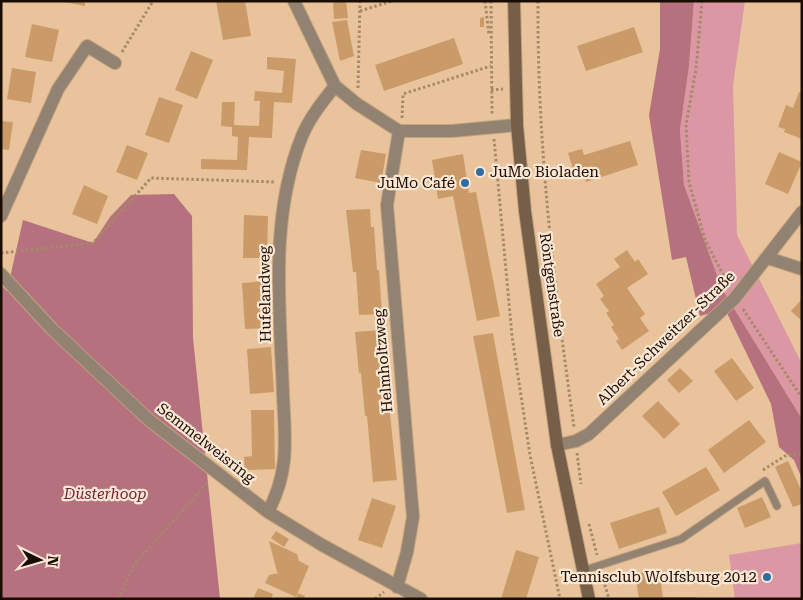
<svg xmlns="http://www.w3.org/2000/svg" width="803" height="600" viewBox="0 0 803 600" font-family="'Roboto Serif',serif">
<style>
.green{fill:#db97a3}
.forest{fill:#b5717e}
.building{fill:#ca9b68}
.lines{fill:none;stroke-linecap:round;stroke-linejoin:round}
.lane-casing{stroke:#c4a27f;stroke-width:9}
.street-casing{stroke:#c4a27f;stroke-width:14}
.secondary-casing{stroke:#c4a27f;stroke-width:14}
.path{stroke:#a7896a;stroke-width:3;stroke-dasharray:2.5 2.5;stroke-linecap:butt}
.lane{stroke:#928272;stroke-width:7}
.street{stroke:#928272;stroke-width:12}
.secondary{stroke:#765f48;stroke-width:12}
.poi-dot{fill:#2d6da3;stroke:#fbe7d4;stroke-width:2}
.labels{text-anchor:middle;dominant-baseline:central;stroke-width:4.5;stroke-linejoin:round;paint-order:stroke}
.poi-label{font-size:15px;fill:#190c01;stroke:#fbe7d4;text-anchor:end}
.street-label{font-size:15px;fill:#190c01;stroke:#fbe7d4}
.park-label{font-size:15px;font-style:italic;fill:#701d35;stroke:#fbe7d4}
</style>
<rect width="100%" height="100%" fill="#e9c39b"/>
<!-- green -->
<path class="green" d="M 694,1 L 745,1 L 733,85 L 737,235 L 802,364 L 802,419 L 722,289 L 684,185 L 680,130 L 689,66 Z
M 802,543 L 802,599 L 735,599 L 729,555 Z"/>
<!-- forest -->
<path class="forest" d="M 660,1 L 694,1 L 689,66 L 680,130 L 684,185 L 722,289 L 802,419 L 802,479 L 794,460 L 779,447 L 771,404 L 725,309 L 700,316 L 686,257 L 672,260 L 649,115 L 660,49 Z
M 174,194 L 192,216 L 193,338 L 220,599 L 1,599 L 1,285 L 7,291 L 23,220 L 93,243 L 110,217 L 131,195 Z"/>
<!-- building -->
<path class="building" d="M 59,1 L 85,1 L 85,6 Z
M 216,1 L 245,1 L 251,36 L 223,40 Z
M 333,1 L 346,1 L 348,18 L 334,19 Z
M 484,17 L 484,27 L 480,27 L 480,18 Z
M 347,20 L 354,56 L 340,61 L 332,22 Z
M 32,24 L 59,30 L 52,62 L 25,57 Z
M 634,27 L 643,52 L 586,71 L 577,46 Z
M 454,38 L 463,64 L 384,91 L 375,65 Z
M 191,51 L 213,60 L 197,99 L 175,90 Z
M 267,57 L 296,59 L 292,103 L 274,102 L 272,138 L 249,137 L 247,170 L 201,169 L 201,159 L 237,160 L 238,137 L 232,136 L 232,127 L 221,126 L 222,102 L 235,102 L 234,125 L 259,126 L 260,101 L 254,101 L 255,91 L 282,93 L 284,71 L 267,69 Z
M 12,68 L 36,72 L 31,103 L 7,99 Z
M 799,92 L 802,93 L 802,139 L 784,132 L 785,129 L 778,127 L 786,105 L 793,108 Z
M 159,97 L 183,105 L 169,143 L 145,135 Z
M 1,121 L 13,122 L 9,150 L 1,149 Z
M 630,141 L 638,165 L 586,182 L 584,176 L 576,178 L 568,153 L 582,149 L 584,155 Z
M 127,145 L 148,153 L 137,180 L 116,172 Z
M 361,150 L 386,154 L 381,183 L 355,178 Z
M 779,152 L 802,162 L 788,194 L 765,184 Z
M 463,154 L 469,193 L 476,192 L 500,316 L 477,321 L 453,196 L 438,199 L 432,160 Z
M 84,185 L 108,196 L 97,224 L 72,214 Z
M 370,209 L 371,227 L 374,227 L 377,270 L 379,270 L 382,314 L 359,315 L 356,272 L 353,272 L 346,210 Z
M 244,215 L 268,216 L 267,258 L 243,258 Z
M 627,250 L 635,262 L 638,259 L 648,274 L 627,288 L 645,314 L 640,318 L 649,331 L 622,350 L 616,341 L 619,339 L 611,327 L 614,325 L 606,313 L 609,311 L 600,299 L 604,296 L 596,284 L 620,267 L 614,259 Z
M 267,281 L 270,328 L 245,329 L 242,283 Z
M 802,299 L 802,321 L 791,311 Z
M 381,330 L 397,480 L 373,482 L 367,416 L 365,416 L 361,373 L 359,373 L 355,332 Z
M 493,333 L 525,510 L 507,513 L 473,336 Z
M 271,347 L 274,392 L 250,394 L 247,349 Z
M 732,358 L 754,388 L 736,401 L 714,371 Z
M 680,368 L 693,381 L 679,393 L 667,380 Z
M 658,401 L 680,424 L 664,439 L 642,416 Z
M 251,410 L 274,410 L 275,469 L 245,470 L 244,457 L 252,456 Z
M 749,420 L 766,442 L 724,473 L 708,450 Z
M 788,461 L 802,492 L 802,504 L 793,507 L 775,467 Z
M 706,467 L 720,490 L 676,516 L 662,492 Z
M 762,497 L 771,517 L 745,528 L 737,508 Z
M 372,498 L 396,506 L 382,548 L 358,540 Z
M 659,507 L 667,533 L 619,549 L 610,523 Z
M 276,531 L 289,539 L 284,547 L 271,538 Z
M 269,541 L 297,554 L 299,561 L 309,566 L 296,597 L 265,583 L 269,575 L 279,573 L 277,572 Z
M 516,550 L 539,557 L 526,599 L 501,599 Z
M 659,570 L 663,597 L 697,597 L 697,599 L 639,599 L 635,574 Z
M 258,588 L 273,594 L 271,599 L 253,599 Z
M 298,593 L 305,596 L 304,599 L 296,599 Z"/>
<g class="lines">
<defs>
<path id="lane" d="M 582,571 L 681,539 L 765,481 L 777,506"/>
<path id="street" d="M 294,1 L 335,86 L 357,104 L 399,131 L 452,131 L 517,125
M 1,216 L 58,89 L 87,46 L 115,63
M 768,258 L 802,269
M 1,274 L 52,329 L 149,420 L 268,512 L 322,545 L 421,599
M 557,445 L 576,441 L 589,434 L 735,298 L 802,212
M 268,512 C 290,470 285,439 283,394 C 280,307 269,218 302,136 C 310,117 323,101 335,86
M 397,587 L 407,552 L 413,517 L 387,205 L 399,131"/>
<path id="secondary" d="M 514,1 L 517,125 L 525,211 L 557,445 L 589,599"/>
</defs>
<!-- lane casing -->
<use href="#lane" class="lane-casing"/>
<!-- street casing -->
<use href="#street" class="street-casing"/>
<!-- secondary casing -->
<use href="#secondary" class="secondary-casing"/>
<!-- path -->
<path class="path" d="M 485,1 L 489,35
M 491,1 L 492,116
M 538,1 C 537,145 554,285 574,427
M 702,1 L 696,69 L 686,125 L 689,182 L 705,240 L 728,284
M 360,11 L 392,1
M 122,52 L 153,1
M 358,88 L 360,1
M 491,90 L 503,89
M 402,118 L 403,94 L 491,66
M 494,139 L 512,336 L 530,455 L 560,599
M 1,253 L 93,243 L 151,178 L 276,182
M 743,309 L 802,398
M 577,453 L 581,484
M 763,470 L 785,456 L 802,453
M 589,524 L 597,555
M 602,575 L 609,599
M 118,599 L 134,565 L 208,482
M 375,599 L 384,592"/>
<!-- lane -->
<use href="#lane" class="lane"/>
<!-- street -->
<use href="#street" class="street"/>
<!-- secondary -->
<use href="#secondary" class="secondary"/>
</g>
<!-- markers -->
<g class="poi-dot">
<circle cx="480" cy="172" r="5"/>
<circle cx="465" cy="183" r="5"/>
<circle cx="767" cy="577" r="5"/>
</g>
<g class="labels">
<!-- poi labels -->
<g class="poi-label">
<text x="490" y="172" text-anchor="start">JuMo Bioladen</text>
<text x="455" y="183">JuMo Café</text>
<text x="757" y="577">Tennisclub Wolfsburg 2012</text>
</g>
<!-- street labels -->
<g class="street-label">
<text transform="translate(552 285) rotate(82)">Röntgenstraße</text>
<text transform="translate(265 294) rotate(-91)">Hufelandweg</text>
<text transform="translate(666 338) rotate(-44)">Albert-Schweitzer-Straße</text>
<text transform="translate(383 361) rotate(-95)">Helmholtzweg</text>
<text transform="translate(206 443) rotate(38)">Semmelweisring</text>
</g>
<!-- park labels -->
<g class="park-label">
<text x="105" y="494">Düsterhoop</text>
</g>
</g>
<!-- border -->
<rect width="803" height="600" fill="none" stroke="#190c01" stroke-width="5"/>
<!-- north arrow -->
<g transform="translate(40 560) rotate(95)" stroke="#fbe7d4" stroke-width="4" paint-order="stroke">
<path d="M0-4L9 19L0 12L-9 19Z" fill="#190c01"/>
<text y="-8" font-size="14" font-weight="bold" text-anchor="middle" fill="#190c01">N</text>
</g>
</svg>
